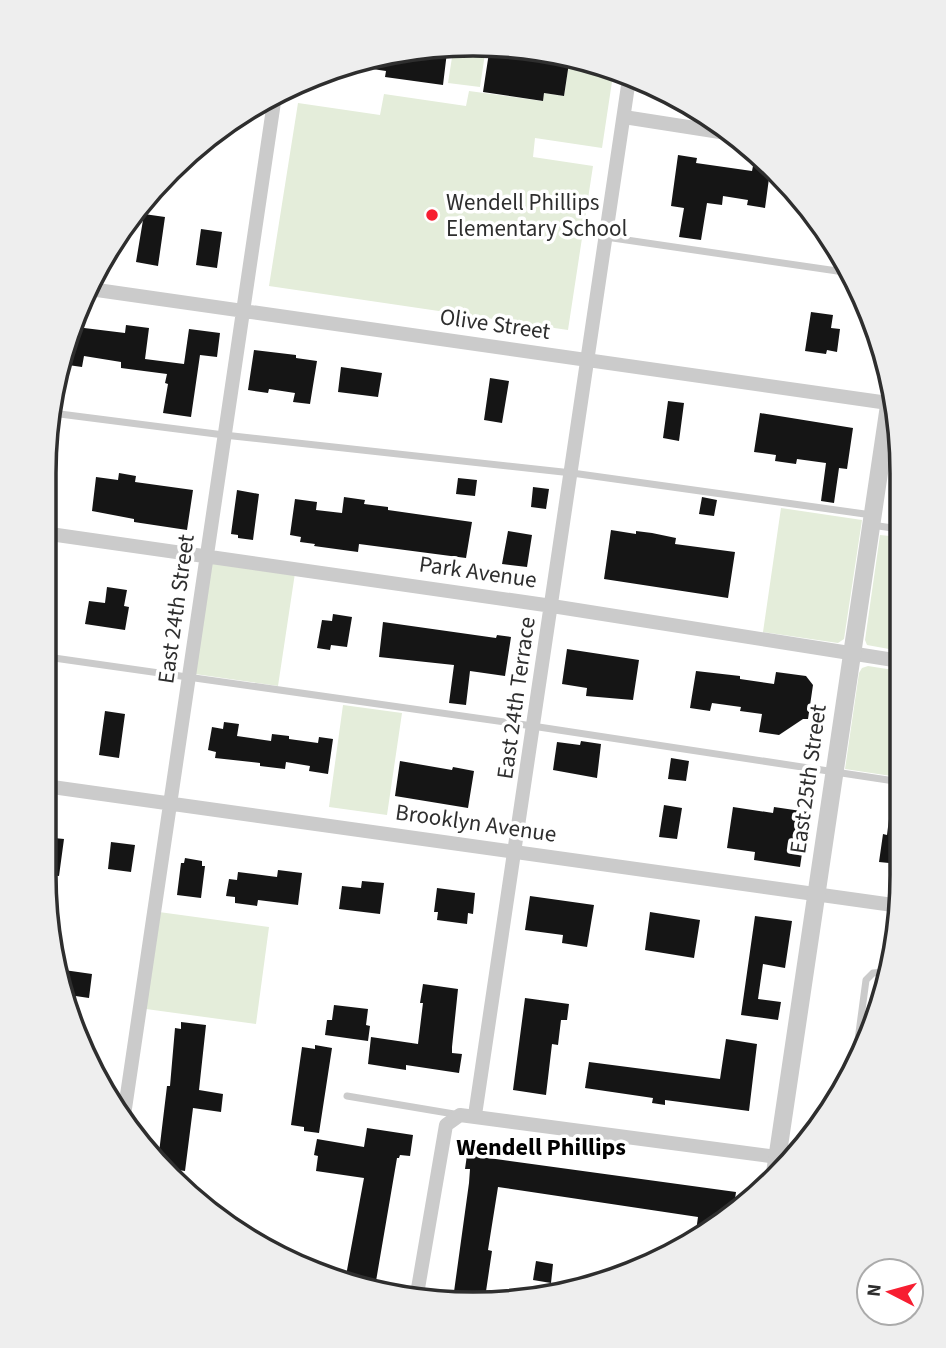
<svg xmlns="http://www.w3.org/2000/svg" width="946" height="1348" viewBox="0 0 946 1348" font-family="'Source Sans 3',sans-serif">
<style>
.green{fill:#e4edda}
.building{fill:#151515}
.lines{fill:none;stroke-linecap:round;stroke-linejoin:round}
.service{stroke:#cbcbcb;stroke-width:7}
.minor{stroke:#cbcbcb;stroke-width:14}
.tertiary{stroke:#cbcbcb;stroke-width:18}
.poi-dot{fill:#f71e31;stroke:#fff;stroke-width:2.5}
.labels{text-anchor:middle;dominant-baseline:central;stroke-width:7;stroke-linejoin:round;paint-order:stroke}
.poi-label{font-size:23px;fill:#2e2e2e;stroke:#fff;text-anchor:start}
.street-label{font-size:23px;fill:#2e2e2e;stroke:#fff}
.neighbourhood-label{font-size:24px;font-weight:bold;fill:#000;stroke:#fff}
.rim{fill:none;stroke:#2e2e2e;stroke-width:3.5}
</style>
<rect width="100%" height="100%" fill="#fff"/>
<!-- green -->
<path class="green" d="M 486,47 L 480,87 L 448,83 L 453,51 Z
M 569,63 L 613,75 L 602,148 L 535,138 L 533,157 L 593,166 L 568,330 L 269,286 L 298,103 L 380,115 L 384,94 L 466,106 L 469,91 L 542,101 L 544,93 L 564,96 Z
M 781,508 L 862,520 L 844,639 L 838,643 L 763,632 Z
M 880,535 L 899,537 L 900,651 L 867,645 L 865,640 Z
M 212,561 L 295,573 L 278,686 L 195,674 Z
M 868,666 L 900,671 L 900,709 L 891,776 L 845,769 L 859,673 L 862,668 Z
M 343,705 L 402,713 L 387,815 L 329,807 Z
M 159,912 L 269,927 L 256,1024 L 146,1009 Z"/>
<!-- building -->
<path class="building" d="M 497,45 L 569,63 L 564,96 L 544,93 L 543,101 L 483,92 L 490,46 Z
M 447,52 L 443,85 L 385,77 L 386,71 L 359,67 L 359,63 Z
M 678,155 L 697,158 L 696,163 L 752,171 L 753,166 L 767,168 L 770,171 L 765,208 L 747,205 L 748,200 L 723,196 L 722,205 L 707,203 L 701,240 L 679,237 L 684,208 L 671,206 Z
M 144,214 L 165,217 L 158,266 L 136,262 Z
M 201,229 L 222,232 L 217,268 L 196,265 Z
M 811,312 L 833,315 L 831,328 L 840,329 L 837,352 L 827,350 L 826,354 L 805,351 Z
M 126,325 L 149,328 L 145,359 L 184,364 L 189,329 L 220,333 L 217,357 L 200,355 L 191,417 L 163,413 L 168,384 L 165,383 L 167,374 L 121,368 L 121,362 L 84,356 L 82,367 L 61,364 L 76,327 L 125,333 Z
M 254,350 L 296,355 L 296,358 L 317,361 L 310,404 L 293,402 L 295,393 L 269,389 L 268,393 L 248,390 Z
M 341,367 L 382,373 L 378,397 L 338,392 Z
M 490,378 L 509,381 L 502,423 L 484,420 Z
M 668,401 L 684,403 L 679,441 L 663,438 Z
M 760,413 L 853,428 L 847,469 L 839,468 L 834,503 L 821,501 L 826,463 L 797,459 L 796,464 L 775,461 L 776,455 L 754,452 Z
M 119,473 L 136,476 L 135,482 L 193,490 L 187,530 L 134,522 L 134,519 L 92,511 L 96,477 L 118,480 Z
M 458,478 L 477,480 L 475,496 L 456,494 Z
M 533,487 L 549,489 L 546,509 L 531,507 Z
M 237,490 L 259,494 L 253,540 L 238,538 L 238,535 L 231,534 Z
M 344,497 L 365,500 L 364,504 L 388,507 L 388,510 L 472,522 L 466,558 L 359,544 L 358,552 L 314,546 L 315,544 L 300,542 L 301,537 L 290,535 L 295,499 L 317,502 L 316,510 L 342,513 Z
M 702,497 L 717,500 L 714,516 L 699,514 Z
M 611,530 L 636,534 L 636,531 L 652,533 L 676,538 L 675,544 L 735,552 L 728,598 L 604,579 Z
M 508,531 L 532,535 L 527,567 L 502,564 Z
M 107,587 L 127,590 L 124,606 L 129,607 L 125,630 L 85,624 L 89,601 L 105,603 Z
M 333,614 L 352,617 L 347,647 L 331,645 L 330,650 L 317,648 L 322,620 L 332,621 Z
M 383,622 L 496,638 L 497,635 L 511,637 L 505,676 L 470,671 L 466,705 L 449,703 L 454,665 L 379,657 Z
M 567,649 L 639,660 L 633,700 L 586,696 L 587,688 L 562,684 Z
M 696,671 L 740,676 L 740,679 L 774,684 L 776,672 L 806,676 L 813,685 L 808,719 L 803,719 L 779,735 L 759,732 L 762,714 L 740,711 L 741,707 L 712,703 L 710,711 L 690,708 Z
M 105,711 L 125,714 L 119,758 L 99,755 Z
M 224,722 L 239,724 L 237,736 L 271,741 L 272,734 L 289,736 L 289,739 L 318,743 L 319,737 L 333,739 L 328,774 L 309,771 L 310,766 L 286,762 L 285,769 L 260,766 L 260,763 L 215,758 L 216,752 L 208,750 L 212,727 L 223,729 Z
M 581,741 L 601,744 L 597,778 L 553,770 L 557,742 L 580,745 Z
M 671,758 L 689,761 L 686,781 L 668,779 Z
M 400,761 L 452,770 L 453,767 L 474,771 L 468,808 L 395,796 Z
M 664,805 L 682,808 L 677,839 L 659,837 Z
M 733,807 L 773,813 L 774,807 L 808,812 L 800,867 L 754,860 L 755,852 L 727,848 Z
M 889,819 L 901,821 L 899,864 L 879,862 L 883,834 L 887,835 Z
M 44,837 L 64,839 L 59,876 L 44,874 Z
M 111,842 L 135,845 L 131,872 L 108,869 Z
M 185,858 L 202,861 L 202,866 L 205,866 L 201,898 L 177,895 L 181,863 L 184,863 Z
M 278,870 L 302,873 L 298,905 L 258,900 L 257,906 L 235,903 L 235,897 L 226,896 L 229,879 L 237,880 L 238,872 L 277,877 Z
M 362,881 L 384,883 L 380,914 L 339,909 L 342,886 L 361,888 Z
M 437,888 L 475,893 L 473,914 L 468,913 L 467,924 L 437,920 L 438,912 L 434,912 Z
M 530,896 L 594,905 L 587,947 L 562,943 L 563,935 L 525,930 Z
M 650,912 L 700,920 L 694,958 L 645,950 Z
M 755,916 L 792,921 L 785,968 L 763,964 L 758,999 L 781,1002 L 778,1020 L 741,1015 Z
M 64,970 L 92,974 L 89,998 L 62,994 Z
M 423,984 L 458,989 L 452,1047 L 452,1053 L 462,1054 L 459,1073 L 406,1065 L 406,1070 L 368,1064 L 371,1037 L 418,1044 L 423,1003 L 420,1003 Z
M 525,998 L 569,1004 L 567,1020 L 561,1020 L 558,1045 L 552,1044 L 546,1095 L 513,1090 Z
M 334,1005 L 368,1009 L 366,1025 L 370,1026 L 368,1041 L 325,1035 L 327,1020 L 332,1020 Z
M 181,1022 L 206,1025 L 199,1090 L 223,1094 L 221,1112 L 193,1108 L 185,1171 L 164,1168 L 158,1161 L 167,1086 L 170,1086 L 175,1028 L 181,1029 Z
M 726,1039 L 757,1044 L 749,1111 L 665,1100 L 665,1105 L 652,1103 L 653,1098 L 585,1088 L 589,1062 L 720,1079 Z
M 315,1045 L 332,1048 L 319,1133 L 304,1131 L 304,1127 L 291,1125 L 302,1047 L 315,1049 Z
M 367,1128 L 413,1135 L 410,1156 L 400,1155 L 399,1158 L 397,1158 L 375,1287 L 368,1287 L 345,1281 L 364,1178 L 316,1171 L 318,1156 L 314,1155 L 317,1139 L 364,1147 Z
M 467,1155 L 736,1192 L 733,1213 L 695,1238 L 698,1217 L 498,1187 L 488,1250 L 492,1251 L 485,1298 L 453,1299 L 469,1183 L 470,1169 L 465,1169 Z
M 536,1261 L 553,1264 L 551,1283 L 533,1280 Z"/>
<g class="lines">
<!-- service -->
<path class="service" d="M 606,237 L 851,273
M 52,413 L 224,435 L 572,473 L 872,515
M 872,525 L 899,529
M 47,657 L 519,724 L 901,782
M 854,1070 L 866,980 L 873,973 L 883,972
M 347,1096 L 460,1115"/>
<!-- minor -->
<path class="minor" d="M 624,117 L 720,132
M 90,289 L 895,404
M 50,534 L 552,606 L 900,661
M 45,786 L 900,906
M 475,1115 L 629,79
M 123,1122 L 274,102
M 416,1300 L 446,1125 L 460,1115 L 777,1157"/>
<!-- tertiary -->
<path class="tertiary" d="M 775,1173 L 891,392"/>
</g>
<!-- markers -->
<circle class="poi-dot" cx="432" cy="215" r="7"/>
<g class="labels">
<!-- poi labels -->
<g class="poi-label">
<text x="446" y="202">Wendell Phillips<tspan x="446" dy="26">Elementary School</tspan></text>
</g>
<!-- street labels -->
<g class="street-label">
<text transform="translate(495 324) rotate(8)">Olive Street</text>
<text transform="translate(478 572) rotate(8)">Park Avenue</text>
<text transform="translate(176 609) rotate(-82)">East 24th Street</text>
<text transform="translate(516 698) rotate(-82)">East 24th Terrace</text>
<text transform="translate(808 779) rotate(-82)">East 25th Street</text>
<text transform="translate(476 823) rotate(8)">Brooklyn Avenue</text>
</g>
<!-- neighbourhood labels -->
<g class="neighbourhood-label">
<text x="541" y="1147">Wendell Phillips</text>
</g>
</g>
<!-- crop -->
<path d="M0 0H946V1348H0ZM473 56H473A417 417 0 0 1 890 473V875A417 417 0 0 1 473 1292H473A417 417 0 0 1 56 875V473A417 417 0 0 1 473 56Z" fill="#eee" fill-rule="evenodd"/>
<path class="rim" d="M473 56H473A417 417 0 0 1 890 473V875A417 417 0 0 1 473 1292H473A417 417 0 0 1 56 875V473A417 417 0 0 1 473 56Z"/>
<!-- north arrow -->
<g transform="translate(890 1292) rotate(276)"><circle r="33" fill="#ffffff" stroke="#ababab" stroke-width="2"/>
<path d="M0-5L12 26L0 18L-12 26Z" fill="#f71e31"/>
<text y="-10" font-size="19" font-weight="bold" text-anchor="middle" fill="#2e2e2e">N</text>
</g>
</svg>
